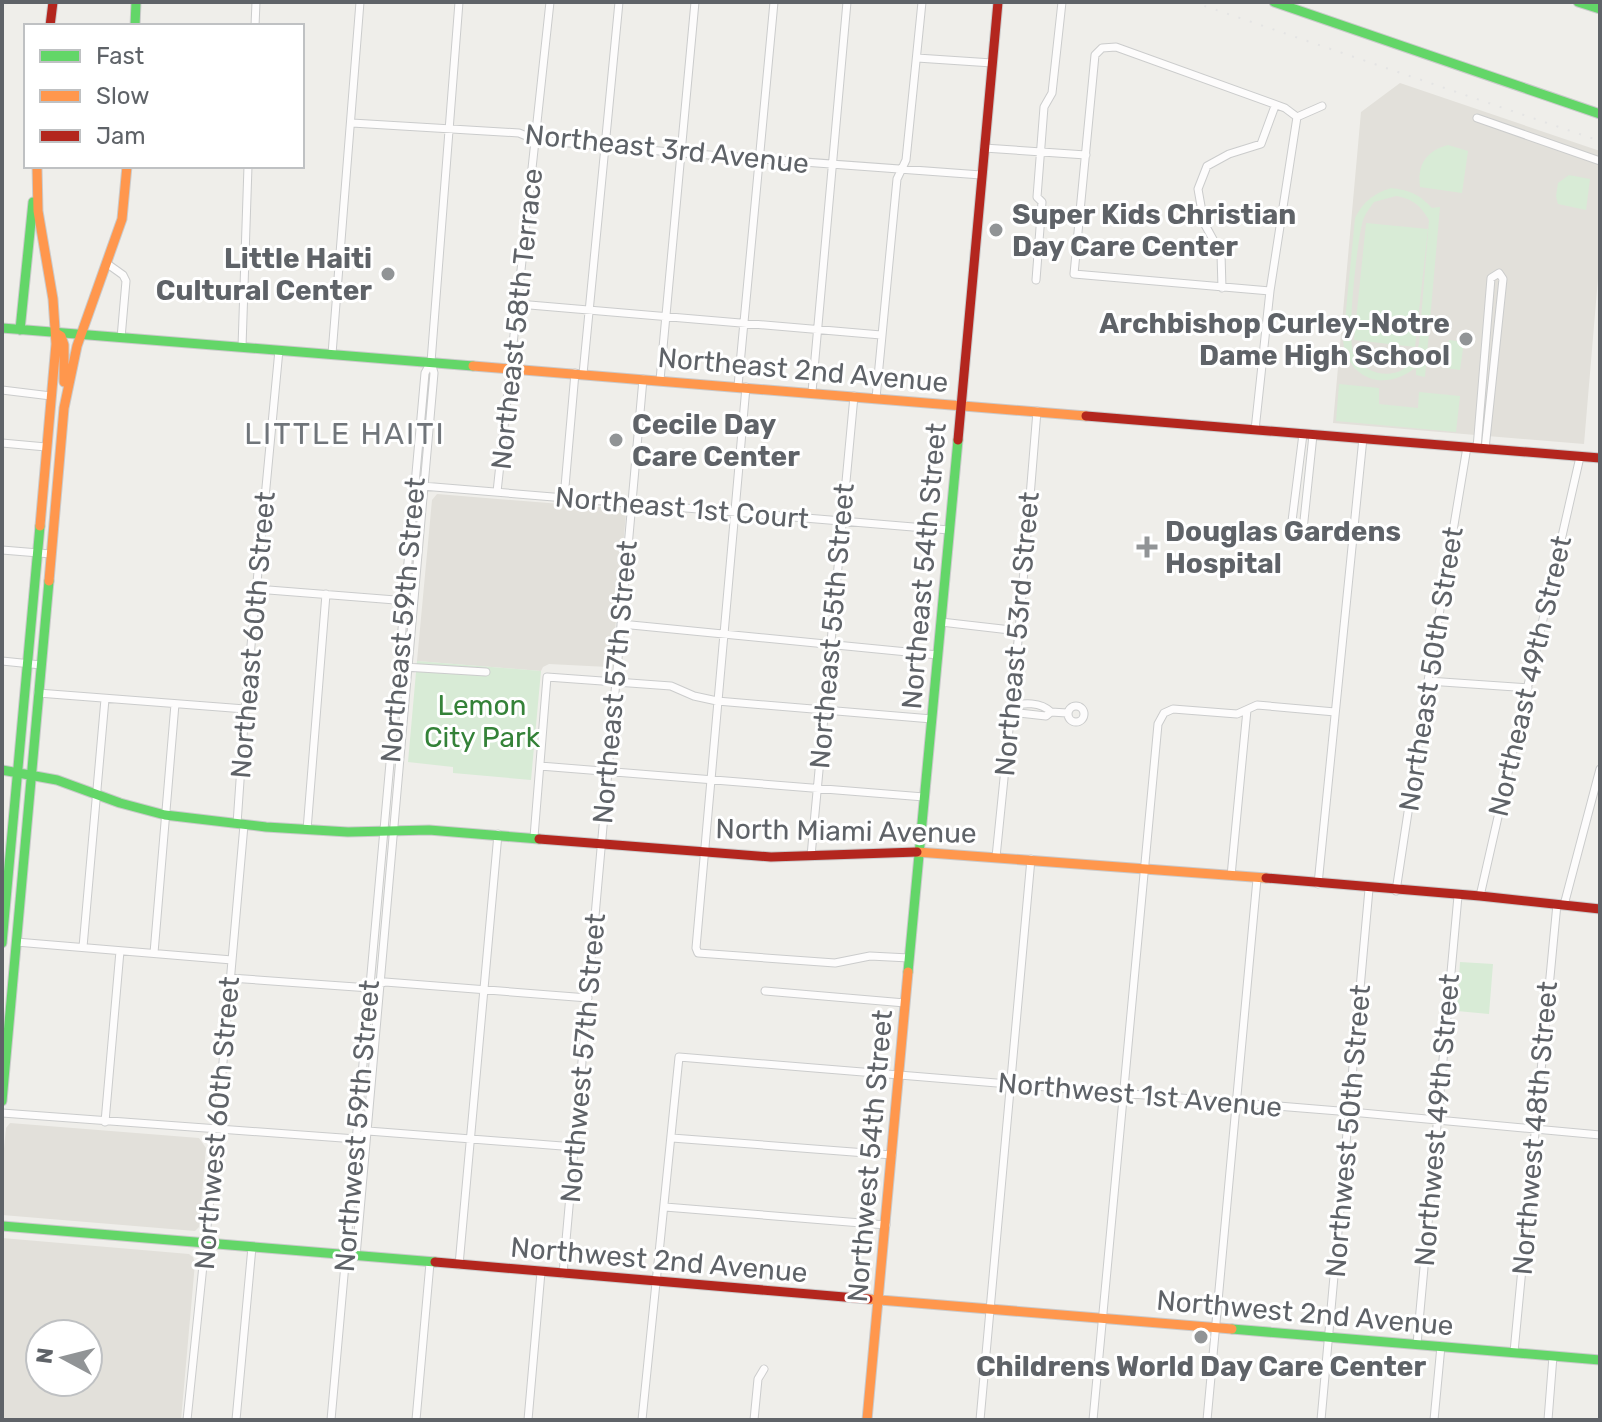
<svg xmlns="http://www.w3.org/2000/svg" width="1602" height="1422" viewBox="0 0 1602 1422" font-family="Rubik,sans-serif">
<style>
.education{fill:#e2e0da;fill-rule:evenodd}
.green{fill:#d8ebd6;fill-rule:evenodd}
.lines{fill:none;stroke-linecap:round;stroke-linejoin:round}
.street-casing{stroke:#cbcccc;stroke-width:9}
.fast-casing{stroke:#cacacb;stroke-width:11}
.slow-casing{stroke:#cacacb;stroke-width:11}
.jam-casing{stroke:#cacacb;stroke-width:11}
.street{stroke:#fdfcfc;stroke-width:7}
.fast{stroke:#63d668;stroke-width:9}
.slow{stroke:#ff974d;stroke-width:9}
.jam{stroke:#b3261e;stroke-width:9}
.rail{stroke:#e4e4e4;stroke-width:2;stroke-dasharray:2 10;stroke-linecap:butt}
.poi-dot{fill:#919496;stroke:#fff;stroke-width:3}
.labels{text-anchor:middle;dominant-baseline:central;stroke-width:6;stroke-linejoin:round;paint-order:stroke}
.street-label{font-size:28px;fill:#5f6368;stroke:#fff}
.poi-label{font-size:28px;font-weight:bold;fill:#5f6368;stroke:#fff;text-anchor:start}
.park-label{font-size:28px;fill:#348238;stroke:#fff}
.neighbourhood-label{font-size:30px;letter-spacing:2px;fill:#70757a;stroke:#fff}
</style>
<rect width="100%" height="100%" fill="#efeeea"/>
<!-- education -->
<path class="education" d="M 1400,83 L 1600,151 L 1600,255 L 1584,444 L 1333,423 L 1361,112 Z
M 437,494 L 623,509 L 626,514 L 612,662 L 608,667 L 549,664 L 543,667 L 541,671 L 417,661 L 432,500 Z
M 10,1123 L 199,1138 L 206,1148 L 199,1227 L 195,1231 L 2,1215 L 2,1169 L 6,1128 Z
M 2,1238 L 189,1254 L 193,1257 L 195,1263 L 181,1420 L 2,1420 ZM 40,1334 L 88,1334 L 88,1382 L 40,1382 Z"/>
<!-- green -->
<path class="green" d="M 1448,145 L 1468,151 L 1462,193 L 1420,187 C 1417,165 1426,151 1448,145 Z
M 1569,175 L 1590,179 L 1586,210 L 1558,204 L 1556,196 L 1558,183 Z
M 1391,188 C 1409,190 1419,194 1432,208 L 1440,207 L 1425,377 L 1416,375 L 1416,367 C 1386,392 1349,381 1343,341 L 1355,218 C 1364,201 1373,194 1391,188 ZM 1396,196 C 1413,199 1420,205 1429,220 L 1419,344 C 1415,354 1412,364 1402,370 C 1386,379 1361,371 1354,355 C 1346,338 1357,245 1362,224 C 1364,215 1369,209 1374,202 Z
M 1366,223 L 1428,229 L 1415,347 L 1354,340 Z
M 1449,340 L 1464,342 L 1460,370 L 1446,368 Z
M 1339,384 L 1379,388 L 1379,404 L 1418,408 L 1419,392 L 1460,396 L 1456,432 L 1336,421 Z
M 417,661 L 541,671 L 531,780 L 453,773 L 453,767 L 408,762 Z
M 1460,962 L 1493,964 L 1489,1014 L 1457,1011 Z"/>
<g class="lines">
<defs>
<path id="street" d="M 255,26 L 256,2
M 917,58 L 992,63
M 1297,117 L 1322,106
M 1477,118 L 1600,161
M 352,123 L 519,133 L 536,140 L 682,153 L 981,175
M 984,148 L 1086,155
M 109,265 L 123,275 L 126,281 L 121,338
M 1036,280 L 1042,202 L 1037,197 L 1044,107 L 1052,93 L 1062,2
M 1222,288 L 1221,254 L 1204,223 L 1198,189 L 1207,166 L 1229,154 L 1261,144 L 1275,106
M 1270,291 L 1074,274 L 1095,55 L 1102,48 L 1116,47 L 1285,108 L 1297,117
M 518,304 L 881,335
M 242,347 L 248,166
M 332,354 L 360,2
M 583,374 L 619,2
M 660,380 L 695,2
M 738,386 L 774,2
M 746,387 L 696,948 L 698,953 L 835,963 L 870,956 L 909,958
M 2,390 L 51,396
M 812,392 L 847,2
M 876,398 L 897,179 L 906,160 L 922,2
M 1255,430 L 1270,291 L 1297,117
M 2,443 L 46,447
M 1477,448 L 1491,278 L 1499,273 L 1503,279 L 1485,449
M 422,486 L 949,530
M 497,492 L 550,2
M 564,498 L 575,373
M 1294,539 L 1303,530 L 1313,435
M 1294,539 L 1291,529 L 1303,434
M 2,550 L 51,554
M 256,589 L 408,601
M 941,622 L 1019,631
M 621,624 L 938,655
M 2,661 L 41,665
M 404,667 L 486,672
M 1428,681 L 1528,688
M 38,693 L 245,709
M1068 714a8 8 0 1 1 16 0a8 8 0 1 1-16 0Z
M 1011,707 L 1019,713 L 1046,716 L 1051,712 L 1067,713
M 1011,707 C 1023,702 1041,702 1051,712
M 540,766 L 924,797
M 237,824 L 245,709 L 279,350
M 307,830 L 326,594
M 534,837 L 547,677 L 671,686 L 694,696 L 717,701 L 932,719
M 811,856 L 854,396
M 996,857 L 1019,631 L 1037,411
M 1231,876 L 1247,710
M 1318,884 L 1363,438
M 1396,891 L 1428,681 L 1467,447
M 1480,896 L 1580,457
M 1564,905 L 1600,769
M 16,942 L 232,960
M 83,947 L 105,699
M 154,953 L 175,704
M 230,978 L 370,988 L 385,982 L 588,998
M 765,991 L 905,1003
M 2,1113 L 356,1139 L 368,1131 L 575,1147
M 105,1122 L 120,951
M 672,1138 L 892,1155
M 665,1207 L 886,1225
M 356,1256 L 434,373 L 431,362 L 459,2
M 459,1265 L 498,834
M 563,1274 L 643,379
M 1417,1344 L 1458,896
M 1514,1352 L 1557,904
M 187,1420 L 217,1130 L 244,825
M 236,1420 L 252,1247
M 331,1420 L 425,373 L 431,362
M 416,1420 L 430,1263
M 528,1420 L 541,1272
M 642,1420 L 679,1057 L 1351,1112 L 1600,1135
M 754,1420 L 758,1379 L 764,1369
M 980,1420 L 1031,859
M 1093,1420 L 1158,724 L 1164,713 L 1173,709 L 1237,714 L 1257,705 L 1335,712
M 1207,1420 L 1257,879
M 1321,1420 L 1369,889
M 1434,1420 L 1441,1346
M 1548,1420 L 1553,1356"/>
<path id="fast" d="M 1274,2 L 1600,114
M 1578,2 L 1600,9
M 135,26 L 136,2
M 2,328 L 473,366
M 20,330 L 33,202
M 2,770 L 57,780 L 120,803 L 165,815 L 266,827 L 348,832 L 429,830 L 539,839
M 2,943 L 40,526
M 908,972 L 958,440
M 2,1101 L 49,581
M 2,1226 L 435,1262
M 1232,1329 L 1600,1360"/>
<path id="slow" d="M 37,166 L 38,211 L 53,299 L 56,344 L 40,526
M 56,333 L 61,336 L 64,345 L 64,382
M 473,366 L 1086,416
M 49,581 L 64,408 L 77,346 L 122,219 L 127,166
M 917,852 L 1266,878
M 868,1299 L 1232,1329
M 867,1420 L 908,972"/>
<path id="jam" d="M 50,26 L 53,2
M 1086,416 L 1600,458
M 958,440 L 998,2
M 539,839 L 771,857 L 917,852
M 1266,878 L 1480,896 L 1600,909
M 435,1262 L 868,1299"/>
</defs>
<!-- street casing -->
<use href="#street" class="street-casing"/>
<!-- fast casing -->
<use href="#fast" class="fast-casing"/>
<!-- slow casing -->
<use href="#slow" class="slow-casing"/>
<!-- jam casing -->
<use href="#jam" class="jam-casing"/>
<!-- street -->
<use href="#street" class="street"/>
<!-- fast -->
<use href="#fast" class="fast"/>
<!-- slow -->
<use href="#slow" class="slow"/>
<!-- jam -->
<use href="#jam" class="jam"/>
<!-- rail -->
<path class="rail" d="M 1193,2 L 1600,141"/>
</g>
<!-- markers -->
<g class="poi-dot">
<circle cx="996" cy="230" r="8"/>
<circle cx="388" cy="274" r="8"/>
<circle cx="1466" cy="339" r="8"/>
<circle cx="616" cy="440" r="8"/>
<path d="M1143 535h8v8h8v8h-8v8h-8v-8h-8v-8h8z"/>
<circle cx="1201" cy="1337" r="8"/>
</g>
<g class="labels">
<!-- street labels -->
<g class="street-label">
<text transform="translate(667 149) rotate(6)">Northeast 3rd Avenue</text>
<text transform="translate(517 319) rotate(-84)">Northeast 58th Terrace</text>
<text transform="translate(803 370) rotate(5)">Northeast 2nd Avenue</text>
<text transform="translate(682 508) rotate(5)">Northeast 1st Court</text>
<text transform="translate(924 566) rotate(-85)">Northeast 54th Street</text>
<text transform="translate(403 620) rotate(-85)">Northeast 59th Street</text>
<text transform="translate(832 626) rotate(-85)">Northeast 55th Street</text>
<text transform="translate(1017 634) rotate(-85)">Northeast 53rd Street</text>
<text transform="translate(253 635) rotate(-85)">Northeast 60th Street</text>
<text transform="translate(1431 669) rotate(-81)">Northeast 50th Street</text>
<text transform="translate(1530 676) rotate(-77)">Northeast 49th Street</text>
<text transform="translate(615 682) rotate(-85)">Northeast 57th Street</text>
<text transform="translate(846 831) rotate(1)">North Miami Avenue</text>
<text transform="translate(583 1058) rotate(-85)">Northwest 57th Street</text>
<text transform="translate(1140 1095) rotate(5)">Northwest 1st Avenue</text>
<text transform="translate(1437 1120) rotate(-85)">Northwest 49th Street</text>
<text transform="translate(217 1123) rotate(-85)">Northwest 60th Street</text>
<text transform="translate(357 1126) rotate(-85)">Northwest 59th Street</text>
<text transform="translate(1535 1128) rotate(-85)">Northwest 48th Street</text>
<text transform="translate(1348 1131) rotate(-85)">Northwest 50th Street</text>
<text transform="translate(870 1156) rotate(-85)">Northwest 54th Street</text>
<text transform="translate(659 1260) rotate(5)">Northwest 2nd Avenue</text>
<text transform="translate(1305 1313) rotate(5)">Northwest 2nd Avenue</text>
</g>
<!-- poi labels -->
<g class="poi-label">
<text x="1012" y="214">Super Kids Christian<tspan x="1012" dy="32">Day Care Center</tspan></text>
<text x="372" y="258" text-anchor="end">Little Haiti<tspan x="372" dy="32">Cultural Center</tspan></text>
<text x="1450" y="323" text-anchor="end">Archbishop Curley-Notre<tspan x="1450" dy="32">Dame High School</tspan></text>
<text x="632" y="424">Cecile Day<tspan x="632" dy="32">Care Center</tspan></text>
<text x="1165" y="531">Douglas Gardens<tspan x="1165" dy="32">Hospital</tspan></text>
<text x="1201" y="1366" text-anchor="middle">Childrens World Day Care Center</text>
</g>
<!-- park labels -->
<g class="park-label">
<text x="482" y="705">Lemon<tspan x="482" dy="32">City Park</tspan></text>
</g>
<!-- neighbourhood labels -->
<g class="neighbourhood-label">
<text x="345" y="434">LITTLE HAITI</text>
</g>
</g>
<!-- border -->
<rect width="1602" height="1422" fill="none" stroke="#5f6368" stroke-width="8"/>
<!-- legend -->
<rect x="24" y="24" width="280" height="144" fill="#ffffff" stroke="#bfc1c3" stroke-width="2"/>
<rect x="40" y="50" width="40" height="12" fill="#63d668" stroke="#bfc1c3" stroke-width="2"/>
<text x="96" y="64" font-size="24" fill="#5f6368">Fast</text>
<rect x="40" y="90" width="40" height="12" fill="#ff974d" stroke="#bfc1c3" stroke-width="2"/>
<text x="96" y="104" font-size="24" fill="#5f6368">Slow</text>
<rect x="40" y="130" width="40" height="12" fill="#b3261e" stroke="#bfc1c3" stroke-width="2"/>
<text x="96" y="144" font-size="24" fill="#5f6368">Jam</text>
<!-- north arrow -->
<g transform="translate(64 1358) rotate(277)"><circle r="38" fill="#ffffff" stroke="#bfc1c3" stroke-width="2"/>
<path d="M0-6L14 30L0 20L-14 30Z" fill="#919496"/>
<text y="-12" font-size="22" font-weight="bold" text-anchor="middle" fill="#5f6368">N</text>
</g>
</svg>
